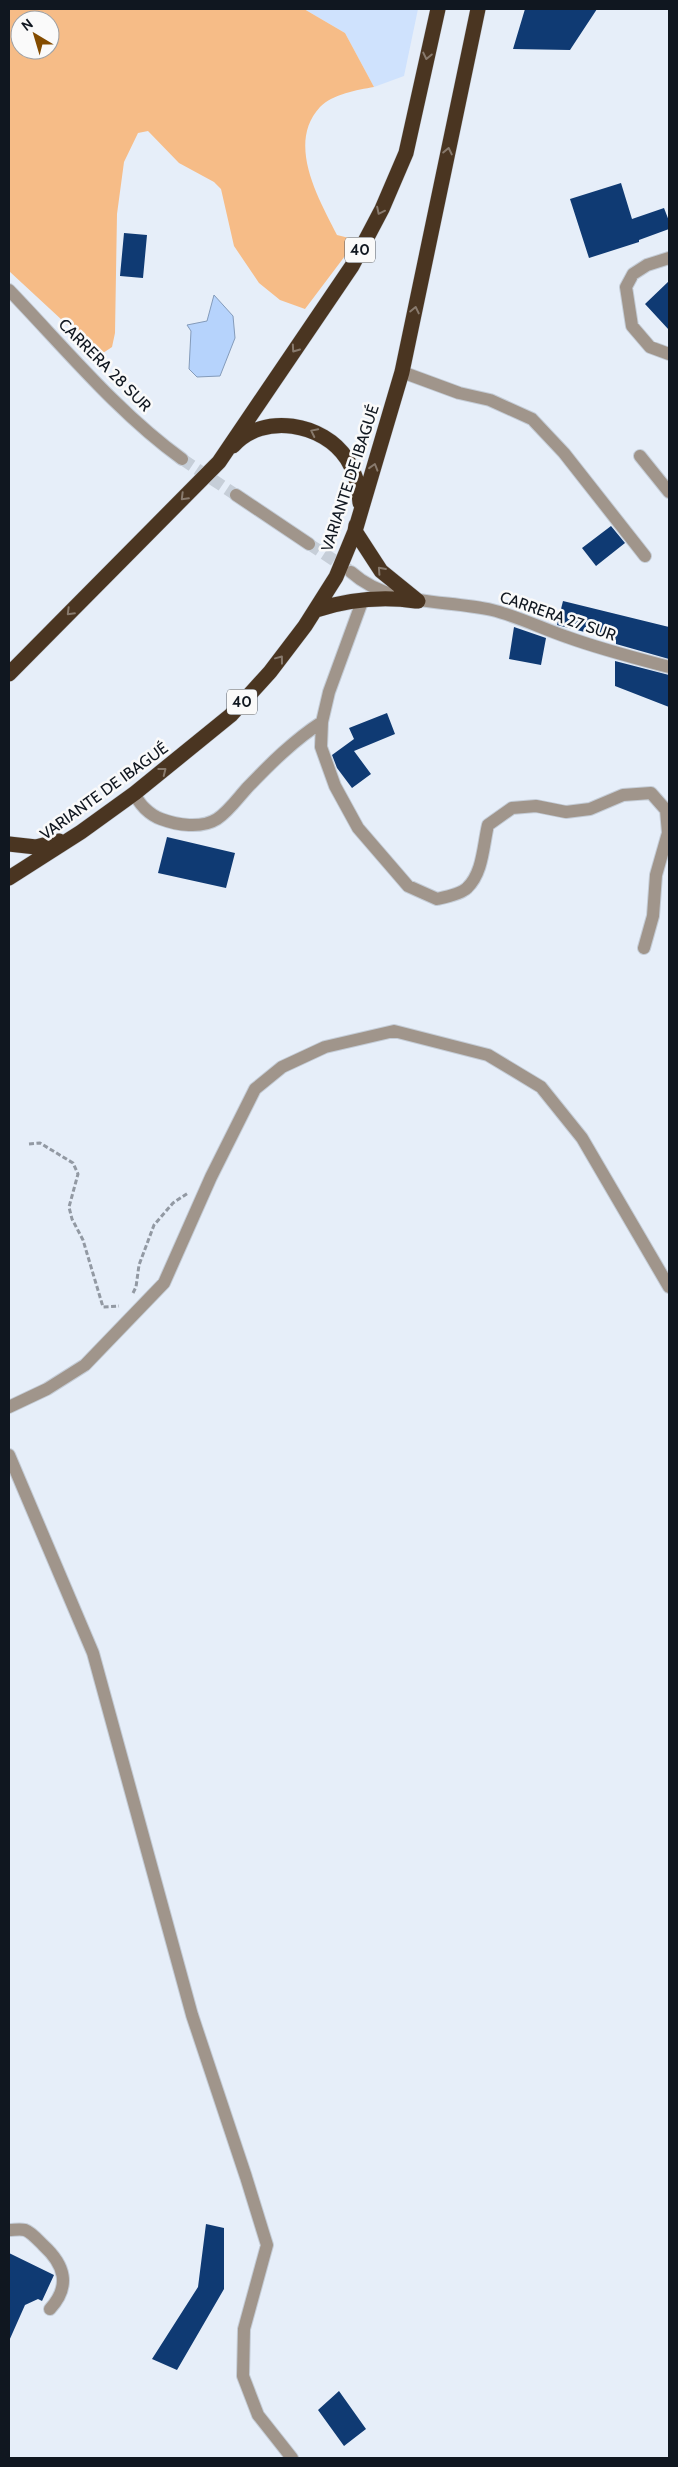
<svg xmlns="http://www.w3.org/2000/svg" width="678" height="2467" viewBox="0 0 678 2467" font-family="Cabin,sans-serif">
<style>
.built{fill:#cfe2fd}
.green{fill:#f6bc87;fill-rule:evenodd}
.water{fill:#b6d3fc;stroke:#849bba}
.building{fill:#0f3a73}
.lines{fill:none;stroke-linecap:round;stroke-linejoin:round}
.minor-tunnel{stroke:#c6ced8;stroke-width:12;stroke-dasharray:12 6;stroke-linecap:butt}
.minor-casing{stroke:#c4ccd6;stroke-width:14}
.highway-casing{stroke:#c4ccd6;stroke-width:16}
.path{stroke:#9299a3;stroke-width:3;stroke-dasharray:5 2.5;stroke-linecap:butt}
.minor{stroke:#a0958b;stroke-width:12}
.highway{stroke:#4a3521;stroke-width:15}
.oneway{stroke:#887a6d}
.labels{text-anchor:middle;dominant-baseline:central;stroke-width:5;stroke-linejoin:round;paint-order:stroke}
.shield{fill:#fafafa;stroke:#565b61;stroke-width:1}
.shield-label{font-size:15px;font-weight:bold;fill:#101720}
.street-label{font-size:16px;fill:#101720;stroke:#fafafa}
</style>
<rect width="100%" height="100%" fill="#e6eef9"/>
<!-- built -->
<path class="built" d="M 304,9 L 418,9 L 404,76 L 374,87 L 345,33 Z"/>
<!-- green -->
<path class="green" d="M 9,9 L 304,9 L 345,33 L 374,87 C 357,90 333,94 320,107 C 286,144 319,199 337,235 L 357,240 L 305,309 L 280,300 L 259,283 L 234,246 L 221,189 L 214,182 L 179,163 L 148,131 L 138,133 L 124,162 L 117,214 L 115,333 L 112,347 L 103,353 L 90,346 L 9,271 ZM 20,20 L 50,20 L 50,50 L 20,50 Z"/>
<!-- water -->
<path class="water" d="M 214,295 L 233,316 L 235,338 L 220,376 L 197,377 L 189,369 L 191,331 L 187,325 L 207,321 Z"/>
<!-- building -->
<path class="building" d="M 525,9 L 597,9 L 570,50 L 513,49 Z
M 621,183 L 632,219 L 664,208 L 669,221 L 669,229 L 639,240 L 639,242 L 589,258 L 570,199 Z
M 124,233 L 147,235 L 143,278 L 120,276 Z
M 669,281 L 669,330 L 645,304 Z
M 611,526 L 625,543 L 596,566 L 582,548 Z
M 563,601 L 669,627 L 669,659 L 616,644 L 616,640 L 557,625 Z
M 514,627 L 546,638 L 541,665 L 509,659 Z
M 615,661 L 669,675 L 669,707 L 615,686 Z
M 387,713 L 395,734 L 354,751 L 371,774 L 352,788 L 337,768 L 332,755 L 354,739 L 349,728 Z
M 167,837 L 235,853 L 226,888 L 158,873 Z
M 206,2224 L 224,2228 L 224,2289 L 177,2370 L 152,2359 L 198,2287 Z
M 9,2253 L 54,2275 L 42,2301 L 38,2299 L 25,2305 L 9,2341 Z
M 339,2391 L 366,2429 L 344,2446 L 318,2410 Z"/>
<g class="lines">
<!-- minor-tunnel -->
<path class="minor-tunnel" d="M 182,459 L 236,495
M 309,544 L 349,570"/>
<defs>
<path id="minor" d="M 669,258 L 647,265 L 633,274 L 626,287 L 632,326 L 650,347 L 669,354
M 9,290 C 63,346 118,413 182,459
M 402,372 L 459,393 L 490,400 L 532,419 L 564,453 L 645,556
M 640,456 L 669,492
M 236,495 L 309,544
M 351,572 C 390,607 445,599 492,610 C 517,616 543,629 567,637 C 600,649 635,658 669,667
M 363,599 L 329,692 L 322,722 L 321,747 L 335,786 L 358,828 L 408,886 L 437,899 C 446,897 461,894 467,888 C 483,873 483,846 488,825 L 512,808 L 536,806 L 566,812 L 590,809 L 623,795 L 651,793 L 666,810 L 668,833 L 656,875 L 653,916 L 644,948
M 135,793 C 138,804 150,815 161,819 C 177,825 201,829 217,819 C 228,812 238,798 247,788 C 270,764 294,740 322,722
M 9,1407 L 47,1389 L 85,1365 L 164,1283 L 211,1177 L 255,1089 L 282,1067 L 325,1047 L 394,1031 L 488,1055 L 541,1087 L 582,1138 L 669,1287
M 9,1455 L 93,1653 L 192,2015 L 246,2177 L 267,2245 L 244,2329 L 243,2376 L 258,2415 L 292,2458
M 9,2230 C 14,2230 20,2229 25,2230 C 31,2232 38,2240 43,2245 C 65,2265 71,2286 50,2309"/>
<path id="highway" d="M 233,446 C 263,412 324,423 347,459 C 356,473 359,487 360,503
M 356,525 L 355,531 L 381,571 L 418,601
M 316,610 C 350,599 381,596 416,601
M 9,674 L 219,462 L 352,266 L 382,209 L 406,153 L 438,9
M 9,844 L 36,847 L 59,841
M 9,878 L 81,832 L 135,793 L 231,715 L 270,672 L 305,626 L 336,577 L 355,531 L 402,372 L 478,9"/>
</defs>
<!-- minor casing -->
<use href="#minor" class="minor-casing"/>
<!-- highway casing -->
<use href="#highway" class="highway-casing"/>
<!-- path -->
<path class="path" d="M 29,1144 L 40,1143 L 73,1163 L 78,1174 L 69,1207 L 72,1219 L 83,1240 L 103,1307 L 119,1306
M 133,1293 L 136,1287 L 139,1265 L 154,1225 L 173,1203 L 188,1193"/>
<!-- minor -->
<use href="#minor" class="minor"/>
<!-- highway -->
<use href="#highway" class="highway"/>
</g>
<!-- one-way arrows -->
<defs><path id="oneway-chevron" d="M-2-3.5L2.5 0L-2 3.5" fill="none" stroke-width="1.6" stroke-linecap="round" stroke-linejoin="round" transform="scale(1.25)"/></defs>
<g class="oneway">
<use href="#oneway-chevron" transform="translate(427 56) rotate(102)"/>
<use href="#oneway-chevron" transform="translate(448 151) rotate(-78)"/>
<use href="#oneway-chevron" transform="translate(380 211) rotate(116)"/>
<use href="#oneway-chevron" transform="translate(415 310) rotate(-78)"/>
<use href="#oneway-chevron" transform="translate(295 349) rotate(125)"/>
<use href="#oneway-chevron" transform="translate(314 432) rotate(-154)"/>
<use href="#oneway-chevron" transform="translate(374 467) rotate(-73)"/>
<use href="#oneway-chevron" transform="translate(184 497) rotate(135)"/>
<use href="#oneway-chevron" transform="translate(381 570) rotate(-132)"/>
<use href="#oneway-chevron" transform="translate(70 612) rotate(135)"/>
<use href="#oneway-chevron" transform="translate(280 659) rotate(-53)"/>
<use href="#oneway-chevron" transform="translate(163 771) rotate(-38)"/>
</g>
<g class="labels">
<!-- shield labels -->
<g class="shield">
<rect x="345" y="237.5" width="30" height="25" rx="4"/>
<rect x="227" y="689.5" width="30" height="25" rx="4"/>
</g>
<g class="shield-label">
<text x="360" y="250">40</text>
<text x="242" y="702">40</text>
</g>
<!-- street labels -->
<g class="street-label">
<text transform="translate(105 365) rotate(45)">CARRERA 28 SUR</text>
<text transform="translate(350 478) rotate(-72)">VARIANTE DE IBAGUÉ</text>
<text transform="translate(558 616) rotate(19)">CARRERA 27 SUR</text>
<text transform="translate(104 791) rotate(-36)">VARIANTE DE IBAGUÉ</text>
</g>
</g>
<!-- border -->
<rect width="678" height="2467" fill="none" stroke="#101720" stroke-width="20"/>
<!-- north arrow -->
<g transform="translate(35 35) rotate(322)"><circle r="24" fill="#fafafa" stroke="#9c9fa3"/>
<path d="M0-4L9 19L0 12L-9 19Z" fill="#844c00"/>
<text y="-8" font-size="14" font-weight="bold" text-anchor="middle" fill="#101720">N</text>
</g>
</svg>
